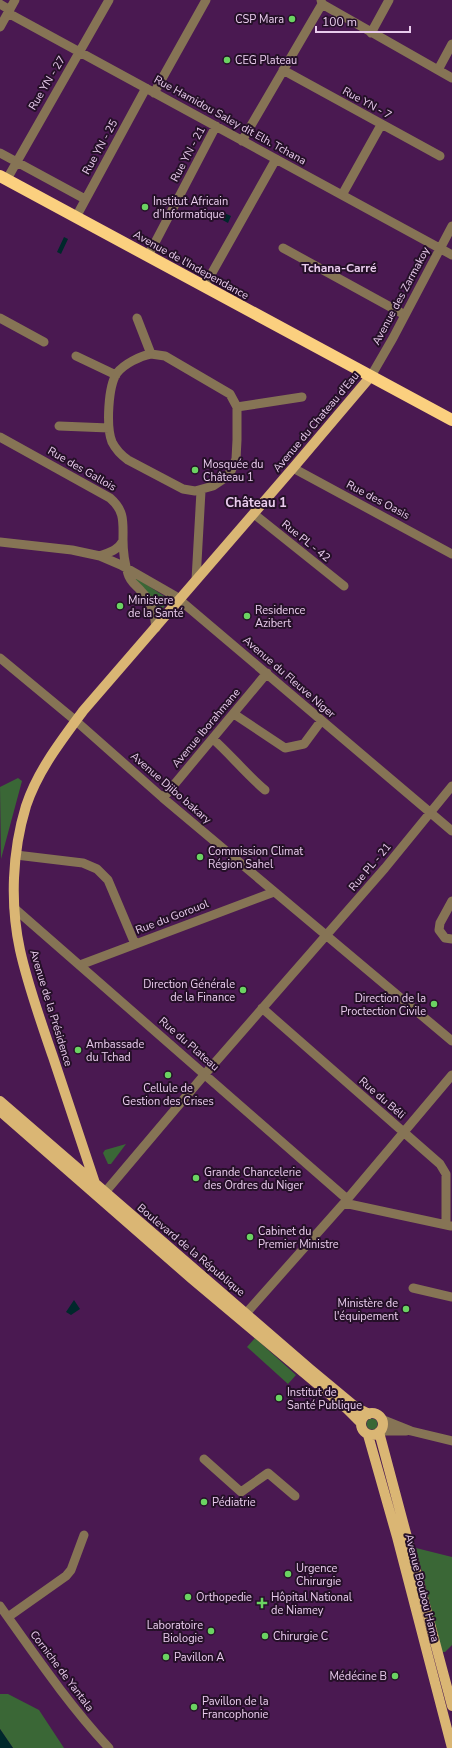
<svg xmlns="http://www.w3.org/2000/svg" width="452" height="1748" viewBox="0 0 452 1748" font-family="'Nunito Sans',sans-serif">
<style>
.green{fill:#3a6736}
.water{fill:#00282b}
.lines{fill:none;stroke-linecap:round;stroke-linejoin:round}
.minor{stroke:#867455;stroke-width:9}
.major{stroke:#dab674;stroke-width:10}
.highway{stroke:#fbd07f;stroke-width:12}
.poi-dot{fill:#6bd362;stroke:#251028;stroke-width:1.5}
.labels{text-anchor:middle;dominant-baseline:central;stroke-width:4;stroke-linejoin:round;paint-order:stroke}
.poi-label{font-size:11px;fill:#e9cced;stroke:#251028;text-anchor:start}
.street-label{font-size:11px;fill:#e9cced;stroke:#251028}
.neighbourhood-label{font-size:12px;font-weight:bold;fill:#e9cced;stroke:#251028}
.quarter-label{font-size:13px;font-weight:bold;fill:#e9cced;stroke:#251028}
</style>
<rect width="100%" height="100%" fill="#4a1951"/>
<!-- green -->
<path class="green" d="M 132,575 L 170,600 L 158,614 Z
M 18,778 L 22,781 L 1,859 L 0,787 Z
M 126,1144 L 111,1164 L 108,1164 L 103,1153 L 105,1150 Z
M 255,1338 L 296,1375 L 288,1384 L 247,1347 Z
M366.5 1424a5.5 5.5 0 1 1 11 0a5.5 5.5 0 1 1-11 0Z
M 416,1548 L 452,1557 L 452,1645 L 445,1652 L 442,1652 Z
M 0,1694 L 8,1694 L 39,1710 L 64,1748 L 13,1748 L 0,1729 Z"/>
<!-- water -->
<path class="water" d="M 220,211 L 231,216 L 228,223 L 217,217 Z
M 64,237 L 68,239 L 61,254 L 57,252 Z
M 74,1300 L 80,1309 L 71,1315 L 66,1312 Z
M 0,1729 L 13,1748 L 0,1748 Z"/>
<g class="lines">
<!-- minor -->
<path class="minor" d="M 0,4 L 10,10
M 322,4 L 452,78
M 8,13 L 452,255
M 0,27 L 15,0
M 371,33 L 389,0
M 283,70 L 440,156
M 438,70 L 452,44
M 154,93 L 206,0
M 242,141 L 322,4 L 321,0
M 0,153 L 85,199
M 7,179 L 109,0
M 342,195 L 381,125
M 76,217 L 146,88
M 283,248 L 405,315
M 148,256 L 216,126
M 204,287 L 276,159
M 0,318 L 44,342
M 137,318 L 151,354
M 151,354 L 165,356 L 230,394 L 237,407 L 237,440 L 236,459 L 231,471 L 225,478 L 213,486 L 195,491 L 183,489 L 128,460 C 121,455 116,450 112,442 C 106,427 108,386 117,373 C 124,364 140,356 151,354 Z
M 76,356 L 116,375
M 371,376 L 393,338 L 452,226
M 237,407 L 302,397
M 59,426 L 109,428
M 0,437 L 110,498 C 125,511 123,522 123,540 C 123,551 125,564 128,574 C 130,582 136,585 141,591 C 151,601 155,613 156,628
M 293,468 L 452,554
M 254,514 L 344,586
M 0,542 L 72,550 L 100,556 L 121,565 L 175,596 L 452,831
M 100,556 C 110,552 118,550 123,541
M 196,580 L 201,491
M 0,658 L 76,721 L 163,798 L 452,1041
M 234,714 L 285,748 L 304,744 L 321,721
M 213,739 C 231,755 246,774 265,790
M 163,798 L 267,673
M 16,855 L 83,863 L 97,869 L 108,880 L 135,944
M 452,901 L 440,923 L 439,930 L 445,938 L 452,939
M 14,908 L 347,1199
M 80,965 L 274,892
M 262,1008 L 440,1164 L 446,1174 L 446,1225
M 101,1197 L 205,1074 L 385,868 L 452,786
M 344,1203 L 451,1226
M 413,1288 L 452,1297
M 241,1319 L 344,1203 L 452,1075
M 381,1419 L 411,1431 L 452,1441
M 380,1431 L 406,1431
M 204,1459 L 241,1492 L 268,1473 L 295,1496
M 0,1606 C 35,1655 68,1704 109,1748
M 8,1617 L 66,1576 L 71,1570 L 84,1535"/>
<!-- major -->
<path class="major" d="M 0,1101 L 310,1369 L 357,1408 L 369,1414
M 0,1111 L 192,1279 L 347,1409 L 361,1423
M 93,1192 L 95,1183 C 81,1141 67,1099 53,1057 C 41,1022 28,986 20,950 C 10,904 12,852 26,806 C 38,770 61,741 83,711 L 293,468 L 371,376
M361 1424a11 11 0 1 1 22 0a11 11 0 1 1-22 0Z
M 379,1432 L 452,1706
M 368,1435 L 397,1537 L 452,1748"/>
<!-- highway -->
<path class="highway" d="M 0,176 L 452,420"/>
</g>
<!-- markers -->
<g class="poi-dot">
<circle cx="292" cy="19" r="4"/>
<circle cx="227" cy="60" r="4"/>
<circle cx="145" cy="207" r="4"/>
<circle cx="195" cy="470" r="4"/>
<circle cx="120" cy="606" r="4"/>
<circle cx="247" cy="616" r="4"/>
<circle cx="200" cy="857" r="4"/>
<circle cx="243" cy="990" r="4"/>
<circle cx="434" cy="1004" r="4"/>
<circle cx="78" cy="1050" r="4"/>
<circle cx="168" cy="1075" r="4"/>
<circle cx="196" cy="1178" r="4"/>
<circle cx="250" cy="1237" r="4"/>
<circle cx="406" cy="1309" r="4"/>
<circle cx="279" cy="1398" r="4"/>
<circle cx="204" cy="1502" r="4"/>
<circle cx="288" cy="1574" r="4"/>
<circle cx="188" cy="1597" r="4"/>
<path d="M260 1597h4v4h4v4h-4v4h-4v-4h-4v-4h4z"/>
<circle cx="211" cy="1631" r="4"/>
<circle cx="265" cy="1636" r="4"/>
<circle cx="166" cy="1657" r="4"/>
<circle cx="395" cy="1676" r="4"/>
<circle cx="194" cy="1707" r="4"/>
</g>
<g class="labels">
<!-- poi labels -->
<g class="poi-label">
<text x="284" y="19" text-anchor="end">CSP Mara</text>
<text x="235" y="60">CEG Plateau</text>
<text x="153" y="201">Institut Africain<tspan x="153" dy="13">d’Informatique</tspan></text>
<text x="203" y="464">Mosquée du<tspan x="203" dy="13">Château 1</tspan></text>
<text x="128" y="600">Ministere<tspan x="128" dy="13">de la Santé</tspan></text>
<text x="255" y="610">Residence<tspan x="255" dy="13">Azibert</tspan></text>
<text x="208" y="851">Commission Climat<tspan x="208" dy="13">Région Sahel</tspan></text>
<text x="235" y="984" text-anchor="end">Direction Générale<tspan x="235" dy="13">de la Finance</tspan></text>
<text x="426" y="998" text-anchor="end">Direction de la<tspan x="426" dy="13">Proctection Civile</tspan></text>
<text x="86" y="1044">Ambassade<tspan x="86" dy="13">du Tchad</tspan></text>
<text x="168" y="1088" text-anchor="middle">Cellule de<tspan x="168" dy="13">Gestion des Crises</tspan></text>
<text x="204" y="1172">Grande Chancelerie<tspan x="204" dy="13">des Ordres du Niger</tspan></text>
<text x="258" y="1231">Cabinet du<tspan x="258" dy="13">Premier Ministre</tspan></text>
<text x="398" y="1303" text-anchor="end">Ministère de<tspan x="398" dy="13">l'équipement</tspan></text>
<text x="287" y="1392">Institut de<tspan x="287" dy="13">Santé Publique</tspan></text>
<text x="212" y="1502">Pédiatrie</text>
<text x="296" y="1568">Urgence<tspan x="296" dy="13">Chirurgie</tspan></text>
<text x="196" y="1597">Orthopedie</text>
<text x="271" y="1597">Hôpital National<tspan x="271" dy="13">de Niamey</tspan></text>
<text x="203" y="1625" text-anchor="end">Laboratoire<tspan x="203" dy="13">Biologie</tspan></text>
<text x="273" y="1636">Chirurgie C</text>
<text x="174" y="1657">Pavillon A</text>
<text x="387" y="1676" text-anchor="end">Médécine B</text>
<text x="202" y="1701">Pavillon de la<tspan x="202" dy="13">Francophonie</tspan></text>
</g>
<!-- street labels -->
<g class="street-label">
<text transform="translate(47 83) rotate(-59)">Rue YN - 27</text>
<text transform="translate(367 103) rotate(29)">Rue YN - 7</text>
<text transform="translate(230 120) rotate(29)">Rue Hamidou Saley dit Elh. Tchana</text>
<text transform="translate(100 147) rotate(-61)">Rue YN - 25</text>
<text transform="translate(188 154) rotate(-62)">Rue YN - 21</text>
<text transform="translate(191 265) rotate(29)">Avenue de l'Independance</text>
<text transform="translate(401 296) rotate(-62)">Avenue des Zarmakoy</text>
<text transform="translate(316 422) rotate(-50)">Avenue du Chateau d'Eau</text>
<text transform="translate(82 469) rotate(30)">Rue des Gallois</text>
<text transform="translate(378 500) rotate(28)">Rue des Oasis</text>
<text transform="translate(306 541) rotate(39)">Rue PL - 42</text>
<text transform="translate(289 677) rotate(41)">Avenue du Fleuve Niger</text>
<text transform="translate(206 728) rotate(-50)">Avenue Iborahmane</text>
<text transform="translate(171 788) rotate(41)">Avenue Djibo bakary</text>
<text transform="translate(370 867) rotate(-50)">Rue PL - 21</text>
<text transform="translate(172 917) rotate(-21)">Rue du Gorouol</text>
<text transform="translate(51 1008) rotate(73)">Avenue de la Présidence</text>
<text transform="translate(189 1044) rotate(41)">Rue du Plateau</text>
<text transform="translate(382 1098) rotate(41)">Rue du Béli</text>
<text transform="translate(191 1250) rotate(40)">Boulevard de la République</text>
<text transform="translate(422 1588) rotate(76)">Avenue Boubou Hama</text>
<text transform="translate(62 1671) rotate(53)">Corniche de Yantala</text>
</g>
<!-- neighbourhood labels -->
<g class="neighbourhood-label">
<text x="339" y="268">Tchana-Carré</text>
</g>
<!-- quarter labels -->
<g class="quarter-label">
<text x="256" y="503">Château 1</text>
</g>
</g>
<!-- scale -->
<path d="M316 26v6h94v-6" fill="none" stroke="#e9cced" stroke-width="2"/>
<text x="322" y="26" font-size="12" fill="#e9cced" stroke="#251028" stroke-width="3" paint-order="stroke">100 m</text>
</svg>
